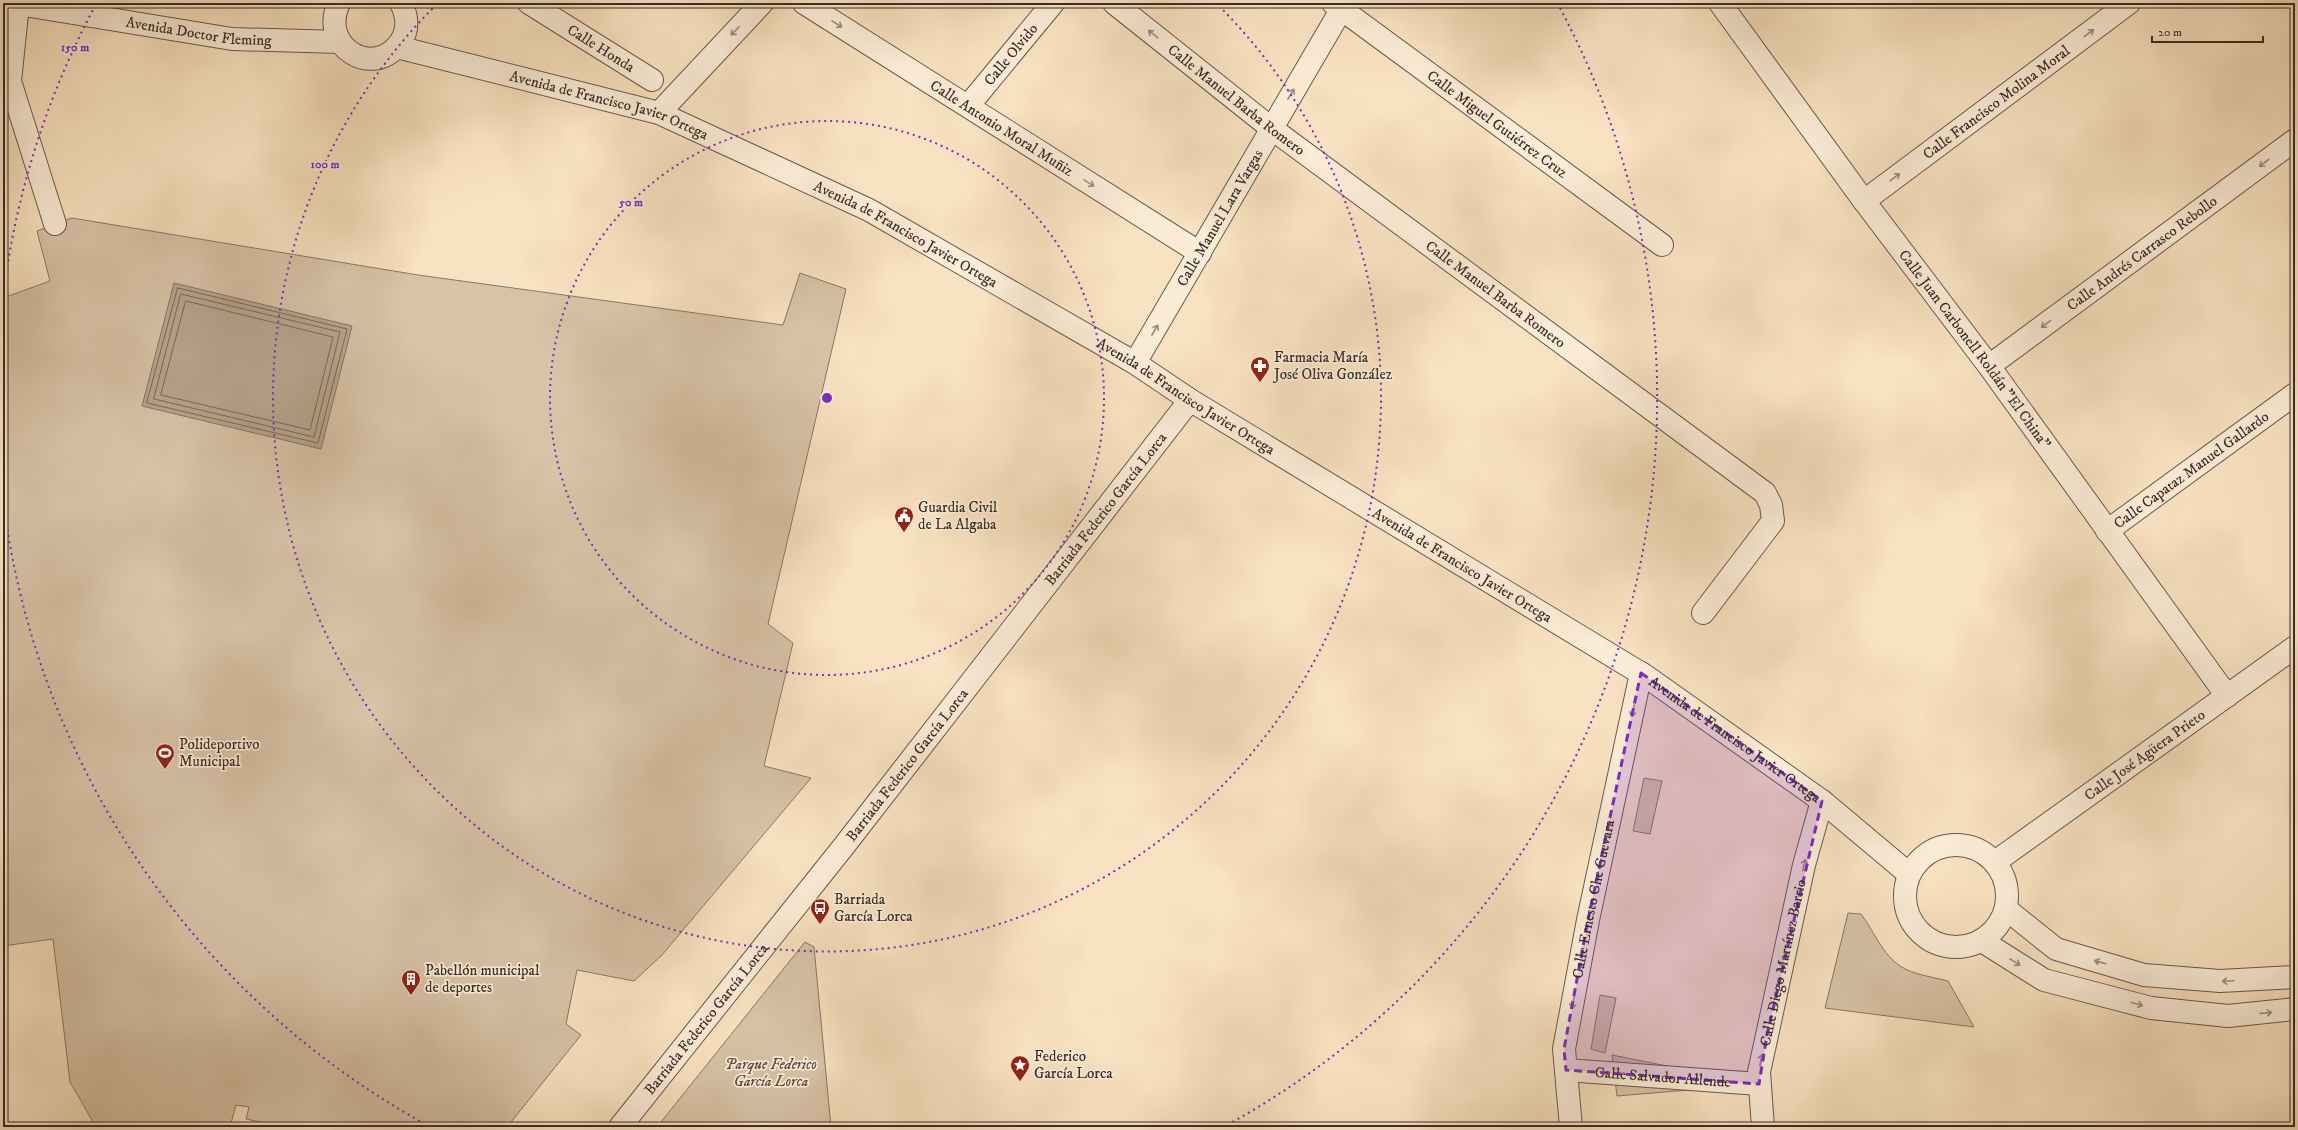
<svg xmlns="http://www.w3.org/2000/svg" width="2298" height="1130" viewBox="0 0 2298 1130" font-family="'IM FELL DW Pica',serif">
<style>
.green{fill:#d8c3a7;stroke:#887867}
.water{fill:#b7a48d;stroke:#847464}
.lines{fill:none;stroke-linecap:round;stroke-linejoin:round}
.shore{stroke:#78685a;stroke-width:1}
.minor-casing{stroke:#685a4e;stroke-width:24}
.minor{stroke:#fbecd7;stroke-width:22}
.oneway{stroke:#9a8c7f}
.marked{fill:#7b2cbf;fill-opacity:0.2;stroke:#7b2cbf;stroke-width:3;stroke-dasharray:8 5;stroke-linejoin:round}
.ring{fill:none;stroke:#7b2cbf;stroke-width:2;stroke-dasharray:2 4}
.labels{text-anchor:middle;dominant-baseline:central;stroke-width:3.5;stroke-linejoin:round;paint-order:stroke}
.street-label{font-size:15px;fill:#382c27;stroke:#fbecd7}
.poi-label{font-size:15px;fill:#382c27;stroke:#fbecd7;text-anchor:start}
.park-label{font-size:15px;font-style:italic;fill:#584a41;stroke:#fbecd7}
.centre{fill:#7b2cbf;stroke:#fbecd7;stroke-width:2}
.ring-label{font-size:12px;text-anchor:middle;font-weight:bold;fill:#7b2cbf;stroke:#fbecd7;stroke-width:3.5;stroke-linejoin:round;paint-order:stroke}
</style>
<rect width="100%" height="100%" fill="#f9e2c1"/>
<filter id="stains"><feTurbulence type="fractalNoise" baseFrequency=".005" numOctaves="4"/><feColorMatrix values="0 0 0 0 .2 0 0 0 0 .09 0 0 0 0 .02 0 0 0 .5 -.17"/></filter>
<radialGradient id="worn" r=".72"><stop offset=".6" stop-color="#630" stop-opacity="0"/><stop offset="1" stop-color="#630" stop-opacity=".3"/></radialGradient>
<!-- green -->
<path class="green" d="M 72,218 L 418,275 L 783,325 L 800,273 L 846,289 L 768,624 L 793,643 L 764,766 L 811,778 L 662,955 L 634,981 L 577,970 L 566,1024 L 581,1035 L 507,1127 L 283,1127 L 246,1119 L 249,1107 L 236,1105 L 230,1127 L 96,1127 L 70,1082 L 53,939 L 3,946 L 3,298 L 50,281 L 37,231 Z
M 1644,778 L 1662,781 L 1650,834 L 1633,831 Z
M 1848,913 L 1861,914 C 1874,931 1882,954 1900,966 C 1914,975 1933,977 1948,981 L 1974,1027 L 1825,1008 Z
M 805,942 L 814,947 L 831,1127 L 657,1127 Z
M 1600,995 L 1616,998 L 1605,1053 L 1591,1049 Z
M 1612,1055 L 1712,1075 L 1713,1088 L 1617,1096 Z"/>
<!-- water -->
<path class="water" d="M 174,283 L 352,326 L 321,449 L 142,406 Z"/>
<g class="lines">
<!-- shore -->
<path class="shore" d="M 178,288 L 347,329 L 318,443 L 147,403 Z
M 181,294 L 340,332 L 314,437 L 154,399 Z
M 186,301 L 333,337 L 310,430 L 161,395 Z"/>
<defs>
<g id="minor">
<path id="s1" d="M 12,3 L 232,39 L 340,42"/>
<path d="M 339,3 C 318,47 375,81 401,41 C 409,29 407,15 401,3"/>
<path id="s2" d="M 529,3 L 652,80"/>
<path id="s3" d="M 804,3 L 1200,253"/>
<path id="s4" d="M 1114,3 L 1271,128 L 1765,493 L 1771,505 L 1773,521 L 1703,613"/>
<path id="s5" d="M 1333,3 L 1662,245"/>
<path id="s6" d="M 1720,3 L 1864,201 L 1989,366 L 2227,696"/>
<path d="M 18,4 L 10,81 L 55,224"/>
<path id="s7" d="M 397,47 L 659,113 L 869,210 L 1135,363 L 1190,400 L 1647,677 L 1822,801 L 1909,874"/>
<path id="s8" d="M 968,106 L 1053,3"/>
<path d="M 659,113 L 762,3"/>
<path id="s9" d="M 1864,201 L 2129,3"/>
<path id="s10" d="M 1135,363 L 1341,10"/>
<path id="s11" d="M 1989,366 L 2295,140"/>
<path id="s12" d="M 2107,531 L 2295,394"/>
<circle cx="1956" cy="896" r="51"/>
<path id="s13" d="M 1995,862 L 2295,647"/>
<path d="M 2006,909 L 2056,949 L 2144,975 L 2220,981 L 2295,977"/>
<path d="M 1982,941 L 2044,980 L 2151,1008 L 2228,1016 L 2295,1009"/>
<path id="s14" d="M 1566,1070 L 1759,1084"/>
<path id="s15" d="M 620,1127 L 844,846 L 1190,400"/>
<path id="s16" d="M 1571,1127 L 1564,1049 L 1588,920 L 1641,673"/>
<path id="s17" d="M 1763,1127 L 1759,1072 L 1804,865 L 1822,801"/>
</g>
</defs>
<!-- minor casing -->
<use href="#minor" class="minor-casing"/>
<!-- minor -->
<use href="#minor" class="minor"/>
</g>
<!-- one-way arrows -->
<defs><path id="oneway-shaft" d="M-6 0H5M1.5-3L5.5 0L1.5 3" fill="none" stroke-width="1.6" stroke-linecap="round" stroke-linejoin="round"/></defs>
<g class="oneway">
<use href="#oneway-shaft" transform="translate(837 24) rotate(32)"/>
<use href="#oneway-shaft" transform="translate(735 31) rotate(134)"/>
<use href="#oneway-shaft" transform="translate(2089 33) rotate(-37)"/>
<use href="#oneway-shaft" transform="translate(1153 34) rotate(-142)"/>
<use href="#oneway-shaft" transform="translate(1291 94) rotate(-59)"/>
<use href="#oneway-shaft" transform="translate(2264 163) rotate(143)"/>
<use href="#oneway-shaft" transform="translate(1895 177) rotate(-37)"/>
<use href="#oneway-shaft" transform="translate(1089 183) rotate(32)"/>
<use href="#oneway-shaft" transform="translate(2046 324) rotate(143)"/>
<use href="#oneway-shaft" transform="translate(1155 330) rotate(-59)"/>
<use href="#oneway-shaft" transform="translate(1633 711) rotate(102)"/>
<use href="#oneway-shaft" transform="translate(1804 865) rotate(-76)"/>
<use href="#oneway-shaft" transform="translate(2015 962) rotate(32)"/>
<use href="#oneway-shaft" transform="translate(2100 962) rotate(-164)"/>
<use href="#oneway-shaft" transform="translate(2228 981) rotate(177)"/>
<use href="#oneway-shaft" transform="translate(1573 1003) rotate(101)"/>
<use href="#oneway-shaft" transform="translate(2137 1004) rotate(15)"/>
<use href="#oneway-shaft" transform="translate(2266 1013) rotate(-5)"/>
<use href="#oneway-shaft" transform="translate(1761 1060) rotate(-79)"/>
</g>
<!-- marked area -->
<path class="marked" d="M 1641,673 L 1822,801 L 1767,1035 L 1759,1084 L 1566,1070 L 1564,1049 L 1588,920 Z"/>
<!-- distance rings -->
<g class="ring">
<circle cx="827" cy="398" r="277"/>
<path d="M1219 6A554 554 0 1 1 435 6"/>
<path d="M425 1124A830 830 0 0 1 3 499M3 297A830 830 0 0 1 94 8M1560 8A830 830 0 0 1 1229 1124"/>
</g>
<!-- icons -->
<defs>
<symbol id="pharmacy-pin" viewBox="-11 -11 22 30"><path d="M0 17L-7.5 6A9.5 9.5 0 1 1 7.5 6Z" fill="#8f2418" stroke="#fbecd7"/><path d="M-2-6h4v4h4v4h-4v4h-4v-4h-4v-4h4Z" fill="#fff"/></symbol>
<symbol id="civic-pin" viewBox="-11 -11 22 30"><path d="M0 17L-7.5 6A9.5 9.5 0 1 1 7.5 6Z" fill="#8f2418" stroke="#fbecd7"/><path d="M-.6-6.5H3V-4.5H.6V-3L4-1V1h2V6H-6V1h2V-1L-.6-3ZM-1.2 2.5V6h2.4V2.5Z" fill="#fff"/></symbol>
<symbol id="stadium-pin" viewBox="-11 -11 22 30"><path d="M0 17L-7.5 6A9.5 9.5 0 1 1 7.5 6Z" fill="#8f2418" stroke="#fbecd7"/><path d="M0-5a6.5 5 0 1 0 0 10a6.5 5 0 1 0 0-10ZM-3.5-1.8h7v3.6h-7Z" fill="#fff"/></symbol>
<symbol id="bus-pin" viewBox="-11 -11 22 30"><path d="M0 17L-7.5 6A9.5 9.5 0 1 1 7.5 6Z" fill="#8f2418" stroke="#fbecd7"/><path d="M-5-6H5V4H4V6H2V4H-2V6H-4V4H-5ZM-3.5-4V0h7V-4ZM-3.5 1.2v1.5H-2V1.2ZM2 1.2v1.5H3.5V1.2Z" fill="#fff"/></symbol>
<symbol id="building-pin" viewBox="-11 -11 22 30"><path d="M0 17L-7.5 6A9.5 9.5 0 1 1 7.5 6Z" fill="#8f2418" stroke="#fbecd7"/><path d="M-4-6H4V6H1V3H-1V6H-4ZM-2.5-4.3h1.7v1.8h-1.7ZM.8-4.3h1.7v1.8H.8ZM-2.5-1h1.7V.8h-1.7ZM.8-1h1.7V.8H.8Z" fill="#fff"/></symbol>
<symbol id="sight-pin" viewBox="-11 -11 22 30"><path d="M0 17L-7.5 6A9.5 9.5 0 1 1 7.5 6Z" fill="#8f2418" stroke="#fbecd7"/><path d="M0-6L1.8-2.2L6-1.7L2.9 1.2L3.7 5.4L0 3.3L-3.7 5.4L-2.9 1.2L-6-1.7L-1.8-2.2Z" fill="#fff"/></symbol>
</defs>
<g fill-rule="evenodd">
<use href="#pharmacy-pin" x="1249" y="355" width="22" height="30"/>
<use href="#civic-pin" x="893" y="505" width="22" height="30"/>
<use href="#stadium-pin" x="154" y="742" width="22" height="30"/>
<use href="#bus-pin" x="809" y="897" width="22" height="30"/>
<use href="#building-pin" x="400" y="968" width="22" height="30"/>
<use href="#sight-pin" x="1009" y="1054" width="22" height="30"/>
</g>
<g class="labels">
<!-- street labels -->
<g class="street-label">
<text stroke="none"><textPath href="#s1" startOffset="189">Avenida Doctor Fleming</textPath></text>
<text stroke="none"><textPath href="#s2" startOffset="85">Calle Honda</textPath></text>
<text stroke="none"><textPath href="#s8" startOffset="67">Calle Olvido</textPath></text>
<text stroke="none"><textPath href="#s4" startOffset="156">Calle Manuel Barba Romero</textPath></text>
<text stroke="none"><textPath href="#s9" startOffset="165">Calle Francisco Molina Moral</textPath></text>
<text stroke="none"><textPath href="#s7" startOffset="220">Avenida de Francisco Javier Ortega</textPath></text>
<text stroke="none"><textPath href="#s5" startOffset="204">Calle Miguel Gutiérrez Cruz</textPath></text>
<text stroke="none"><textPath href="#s3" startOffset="234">Calle Antonio Moral Muñiz</textPath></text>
<text stroke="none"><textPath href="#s10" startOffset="168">Calle Manuel Lara Vargas</textPath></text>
<text stroke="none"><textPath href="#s7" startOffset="545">Avenida de Francisco Javier Ortega</textPath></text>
<text stroke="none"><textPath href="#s11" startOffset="190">Calle Andrés Carrasco Rebollo</textPath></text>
<text stroke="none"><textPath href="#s4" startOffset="480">Calle Manuel Barba Romero</textPath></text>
<text stroke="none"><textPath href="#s6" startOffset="430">Calle Juan Carbonell Roldán "El China"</textPath></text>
<text stroke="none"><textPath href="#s7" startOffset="869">Avenida de Francisco Javier Ortega</textPath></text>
<text stroke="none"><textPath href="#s12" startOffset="104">Calle Capataz Manuel Gallardo</textPath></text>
<text stroke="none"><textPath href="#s15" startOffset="786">Barriada Federico García Lorca</textPath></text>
<text stroke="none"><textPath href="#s7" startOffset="1193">Avenida de Francisco Javier Ortega</textPath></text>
<text stroke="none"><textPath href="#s7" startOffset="1517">Avenida de Francisco Javier Ortega</textPath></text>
<text stroke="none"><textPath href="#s13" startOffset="184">Calle José Agüera Prieto</textPath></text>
<text stroke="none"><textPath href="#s15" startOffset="462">Barriada Federico García Lorca</textPath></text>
<text stroke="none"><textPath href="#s16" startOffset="231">Calle Ernesto Che Guevara</textPath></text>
<text stroke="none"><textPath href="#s17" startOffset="167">Calle Diego Martínez Barrio</textPath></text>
<text stroke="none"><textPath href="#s15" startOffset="138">Barriada Federico García Lorca</textPath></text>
<text stroke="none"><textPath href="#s14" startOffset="97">Calle Salvador Allende</textPath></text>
</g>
<!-- poi labels -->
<g class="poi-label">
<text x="1274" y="357">Farmacia María<tspan x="1274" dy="17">José Oliva González</tspan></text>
<text x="918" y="507">Guardia Civil<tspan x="918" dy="17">de La Algaba</tspan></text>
<text x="179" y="744">Polideportivo<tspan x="179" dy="17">Municipal</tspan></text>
<text x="834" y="899">Barriada<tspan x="834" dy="17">García Lorca</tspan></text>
<text x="425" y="970">Pabellón municipal<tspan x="425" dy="17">de deportes</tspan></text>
<text x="1034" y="1056">Federico<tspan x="1034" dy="17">García Lorca</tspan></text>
</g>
<!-- park labels -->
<g class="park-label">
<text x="771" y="1064">Parque Federico<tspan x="771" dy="17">García Lorca</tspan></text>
</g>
</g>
<circle cx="827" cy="398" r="6" class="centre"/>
<g class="ring-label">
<text x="75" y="51">150 m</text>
<text x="325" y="168">100 m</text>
<text x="631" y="206">50 m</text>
</g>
<!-- margin -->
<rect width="2298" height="1130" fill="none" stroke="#f9e2c1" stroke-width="16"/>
<rect x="4" y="4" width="2290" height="1122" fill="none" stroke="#382c27" stroke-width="2"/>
<rect x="8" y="8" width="2282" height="1114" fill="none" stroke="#382c27"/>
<!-- scale -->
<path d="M2152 36v6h111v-6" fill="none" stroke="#382c27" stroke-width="2"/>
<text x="2158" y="36" font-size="12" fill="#382c27" stroke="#fbecd7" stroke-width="3" paint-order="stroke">20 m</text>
<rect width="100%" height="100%" filter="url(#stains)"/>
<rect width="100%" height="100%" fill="url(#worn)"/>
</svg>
